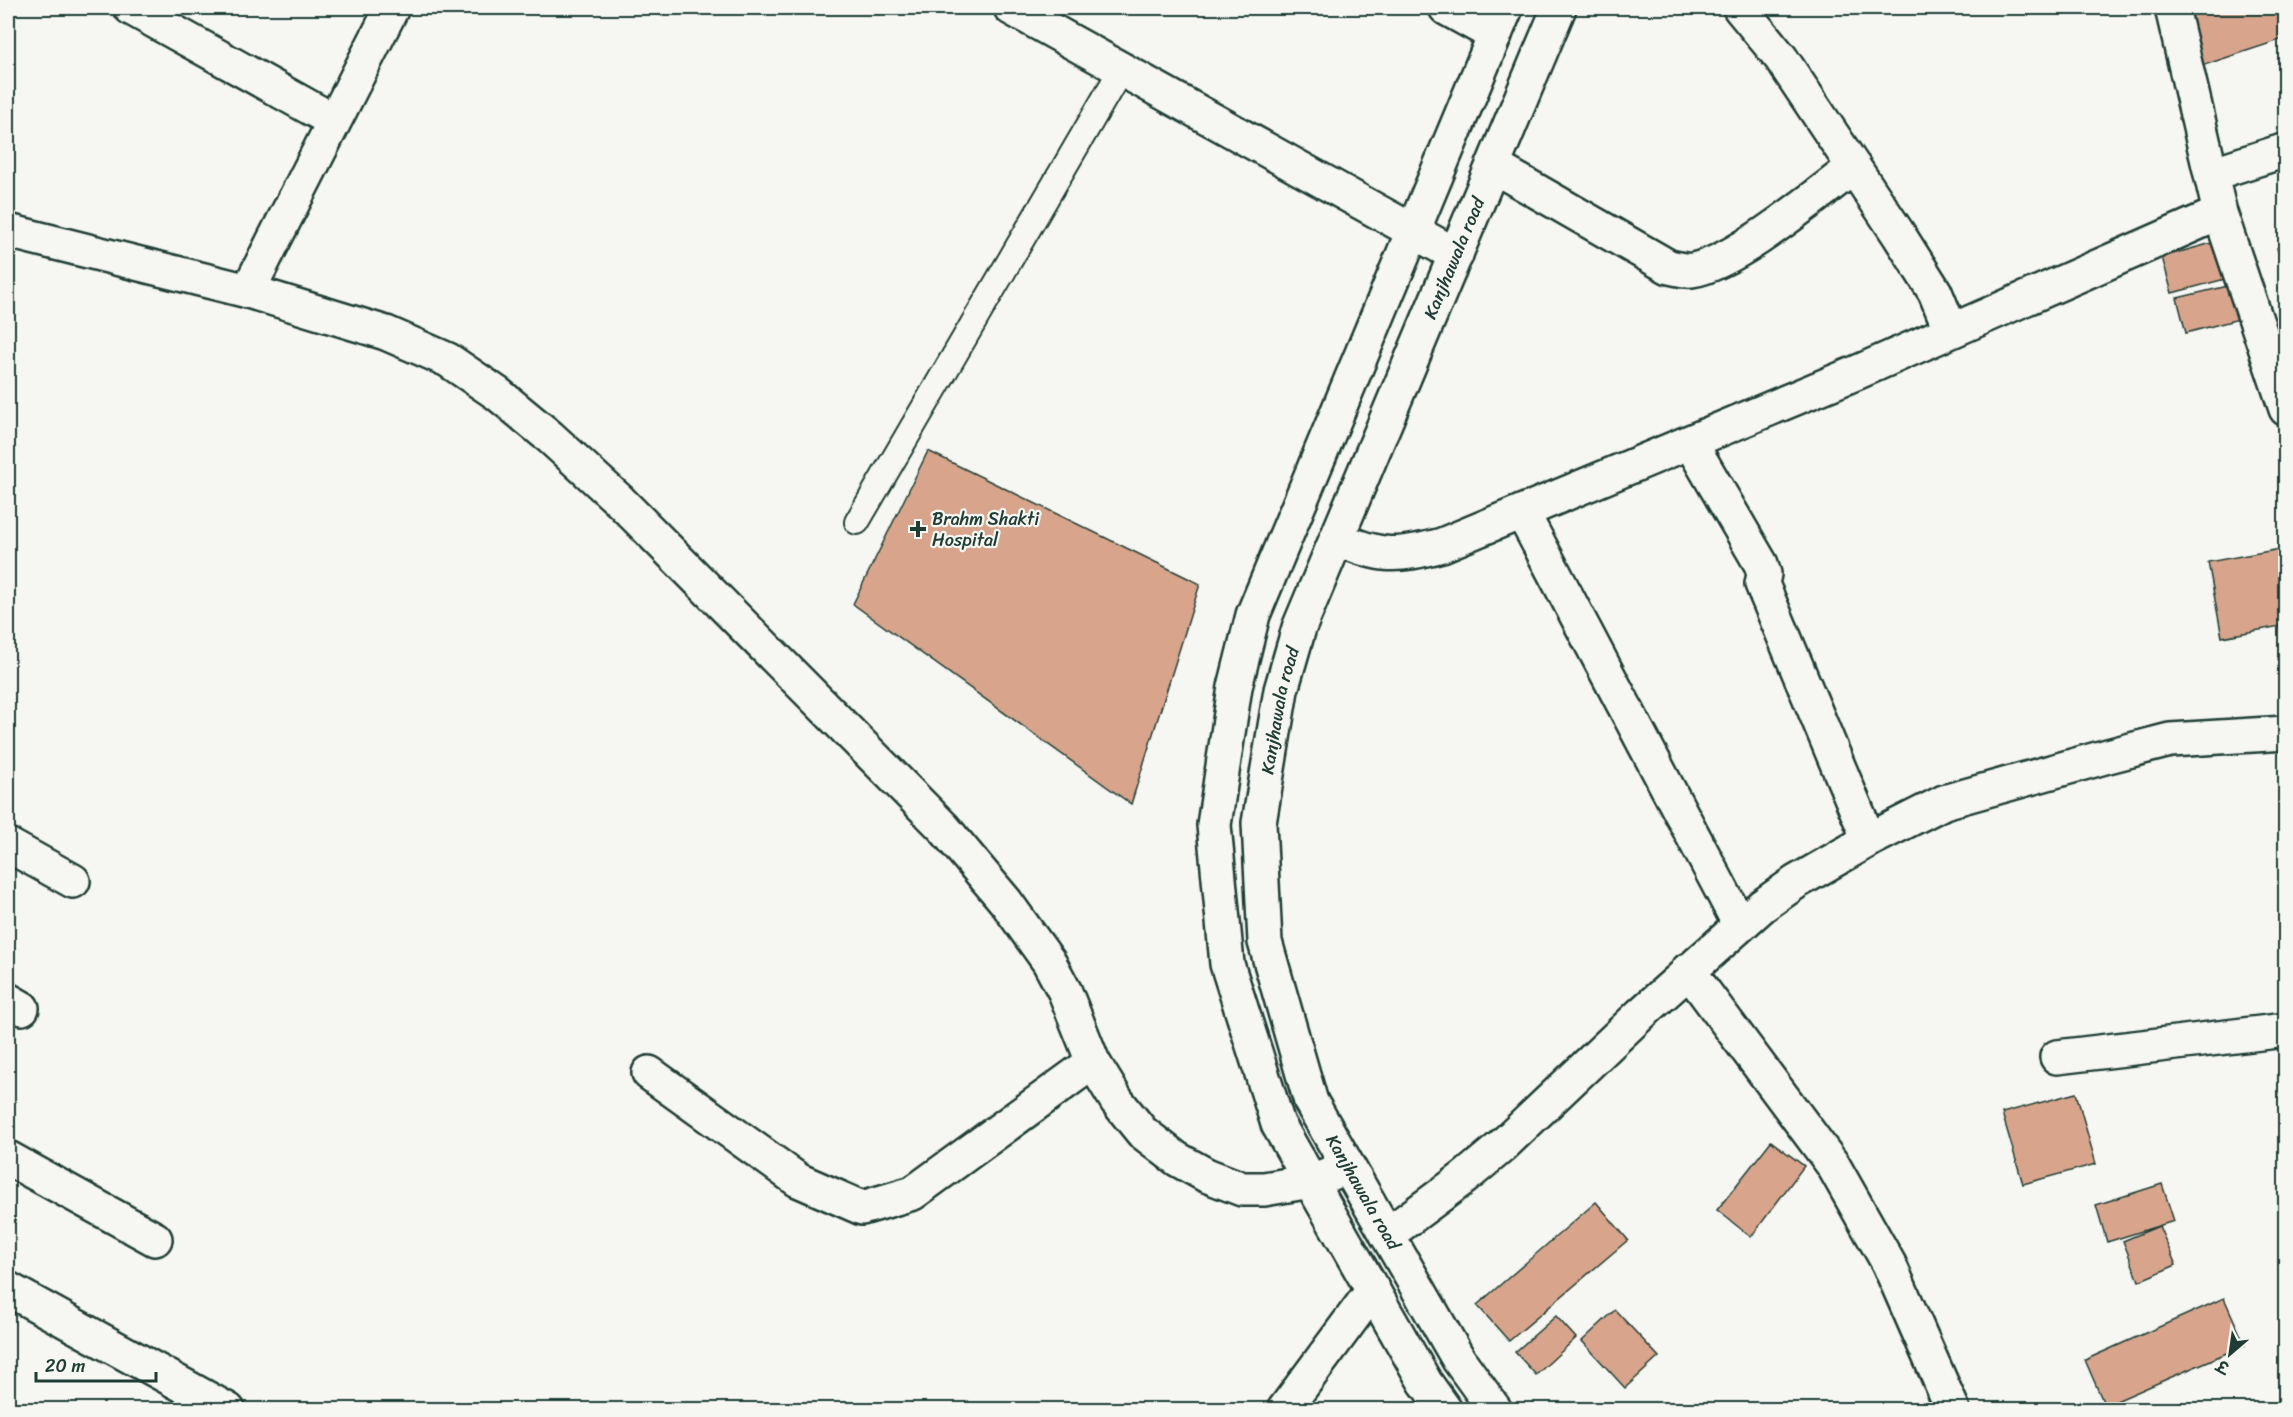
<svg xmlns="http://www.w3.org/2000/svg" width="2293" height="1417" viewBox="0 0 2293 1417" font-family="Sriracha,'Playpen Sans Deva',sans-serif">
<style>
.building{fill:#d8a58c;stroke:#1f3d34;stroke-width:1.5}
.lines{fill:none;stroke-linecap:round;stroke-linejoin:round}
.lane-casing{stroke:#1f3d34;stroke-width:28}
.street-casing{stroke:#1f3d34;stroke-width:38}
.secondary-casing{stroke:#1f3d34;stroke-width:38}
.lane{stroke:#f6f6f2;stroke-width:24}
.street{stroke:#f6f6f2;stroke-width:33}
.secondary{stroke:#f6f6f2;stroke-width:33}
.poi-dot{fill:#1f3d34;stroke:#f6f6f2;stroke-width:2}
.labels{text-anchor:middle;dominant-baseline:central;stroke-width:4.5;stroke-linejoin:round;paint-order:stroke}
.street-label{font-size:18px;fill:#1f3d34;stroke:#f6f6f2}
.poi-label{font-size:18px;fill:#1f3d34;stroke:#f6f6f2;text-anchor:start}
</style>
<rect width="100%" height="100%" fill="#f6f6f2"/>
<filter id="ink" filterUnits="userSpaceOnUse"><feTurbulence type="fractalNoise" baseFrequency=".0167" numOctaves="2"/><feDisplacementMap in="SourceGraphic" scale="12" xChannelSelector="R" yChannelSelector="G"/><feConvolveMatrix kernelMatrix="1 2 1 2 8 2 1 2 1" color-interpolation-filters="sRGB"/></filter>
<g filter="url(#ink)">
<!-- building -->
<path class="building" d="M 2186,8 L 2286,8 L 2286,38 L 2204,65 Z
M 2219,241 L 2229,278 L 2172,293 L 2162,257 Z
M 2286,246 L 2286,276 L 2277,248 Z
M 2241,283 L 2250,316 L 2186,333 L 2177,298 Z
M 928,451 L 1200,584 L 1131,804 L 853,604 Z
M 2286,548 L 2286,625 L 2222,637 L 2208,562 Z
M 2076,1093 L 2096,1164 L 2023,1184 L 2002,1113 Z
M 1771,1141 L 1804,1166 L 1751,1237 L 1717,1210 Z
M 2162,1184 L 2174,1221 L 2107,1242 L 2096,1205 Z
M 1596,1202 L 1628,1240 L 1509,1341 L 1477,1305 Z
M 2159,1226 L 2176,1265 L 2139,1281 L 2123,1241 Z
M 2224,1298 L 2245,1345 L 2105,1406 L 2085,1360 Z
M 1615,1310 L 1659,1357 L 1625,1388 L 1582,1341 Z
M 1556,1316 L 1576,1338 L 1536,1375 L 1515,1352 Z"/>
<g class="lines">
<defs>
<path id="lane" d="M 857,522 L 1121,70"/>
<path id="street" d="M 131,8 L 334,121
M 1011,8 L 1456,255
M 1446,8 L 1495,35
M 1740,8 L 1781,58 L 1899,235 L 1935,292 L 1951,331
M 2172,8 L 2220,213 L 2286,409
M 1493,166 L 1669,267 C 1676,268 1685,271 1692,270 C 1736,263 1816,195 1854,167
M 2211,174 L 2286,150
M 248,291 L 392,8
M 1690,442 L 1761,564 L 1764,574 L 1762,584 L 1869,840
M 1522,512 L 1740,925
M 1337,538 C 1380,558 1397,557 1442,545 L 1858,372 L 2220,213
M 8,845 L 73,881
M 1688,970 L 1833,1165 L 1889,1264 L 1953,1410
M 8,1000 L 22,1008
M 2057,1057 L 2286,1030
M 649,1073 L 798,1180 L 862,1208 L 913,1193 L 1093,1062
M 8,1158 L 155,1239
M 1387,1235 L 1465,1177 L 1501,1147 L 1641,1014 L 1762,906 L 1796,882 L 1869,840 L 1944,802 L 2108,756 L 2170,740 L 2286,733
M 8,1289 L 228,1410
M 1284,1410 L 1373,1290"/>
<g id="secondary">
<path d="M 8,231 L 248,291 L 386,333 L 448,360 L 498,394 L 550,437 L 620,501 L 943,827 L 1006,902 L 1049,962 L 1065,992 L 1093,1062 L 1117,1101 L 1142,1132 L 1177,1159 L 1206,1175 L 1242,1189 L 1264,1189 L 1311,1181 L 1348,1167"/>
<path d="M 1445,1410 L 1425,1382 L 1278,1124 L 1227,964 L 1214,825 L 1235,687 L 1253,615 L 1506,8"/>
<path id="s1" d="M 1495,1410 L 1459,1360 L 1311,1102 L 1265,942 L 1259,823 L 1281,690 L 1299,628 L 1559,8"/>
</g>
</defs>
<!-- lane casing -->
<use href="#lane" class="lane-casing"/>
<!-- street casing -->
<use href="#street" class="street-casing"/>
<!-- secondary casing -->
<use href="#secondary" class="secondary-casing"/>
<!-- lane -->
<use href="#lane" class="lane"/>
<!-- street -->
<use href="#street" class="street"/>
<!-- secondary -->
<use href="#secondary" class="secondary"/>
</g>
</g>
<!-- markers -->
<path class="poi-dot" d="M915 520h6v6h6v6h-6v6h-6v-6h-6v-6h6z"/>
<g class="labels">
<!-- street labels -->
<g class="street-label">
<text stroke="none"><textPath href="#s1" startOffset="1245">Kanjhawala road</textPath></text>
<text stroke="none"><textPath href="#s1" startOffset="759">Kanjhawala road</textPath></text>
<text transform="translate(1363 1192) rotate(60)">Kanjhawala road</text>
</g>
<!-- poi labels -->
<g class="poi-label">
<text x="932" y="519">Brahm Shakti<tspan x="932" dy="21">Hospital</tspan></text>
</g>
</g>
<!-- margin -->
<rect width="2293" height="1417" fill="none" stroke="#f6f6f2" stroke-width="30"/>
<rect x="15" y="15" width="2263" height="1387" fill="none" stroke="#1f3d34" stroke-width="2" filter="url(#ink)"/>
<!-- north arrow -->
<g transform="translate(2230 1354) rotate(209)" stroke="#f6f6f2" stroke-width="4.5" paint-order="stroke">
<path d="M0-4.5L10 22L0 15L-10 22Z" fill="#1f3d34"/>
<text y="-9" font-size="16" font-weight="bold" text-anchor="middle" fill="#1f3d34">उ</text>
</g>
<!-- scale -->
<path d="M36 1372v9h120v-9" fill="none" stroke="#1f3d34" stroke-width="3"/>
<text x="45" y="1372" font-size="18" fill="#1f3d34" stroke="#f6f6f2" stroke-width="4.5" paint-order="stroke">20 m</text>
</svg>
